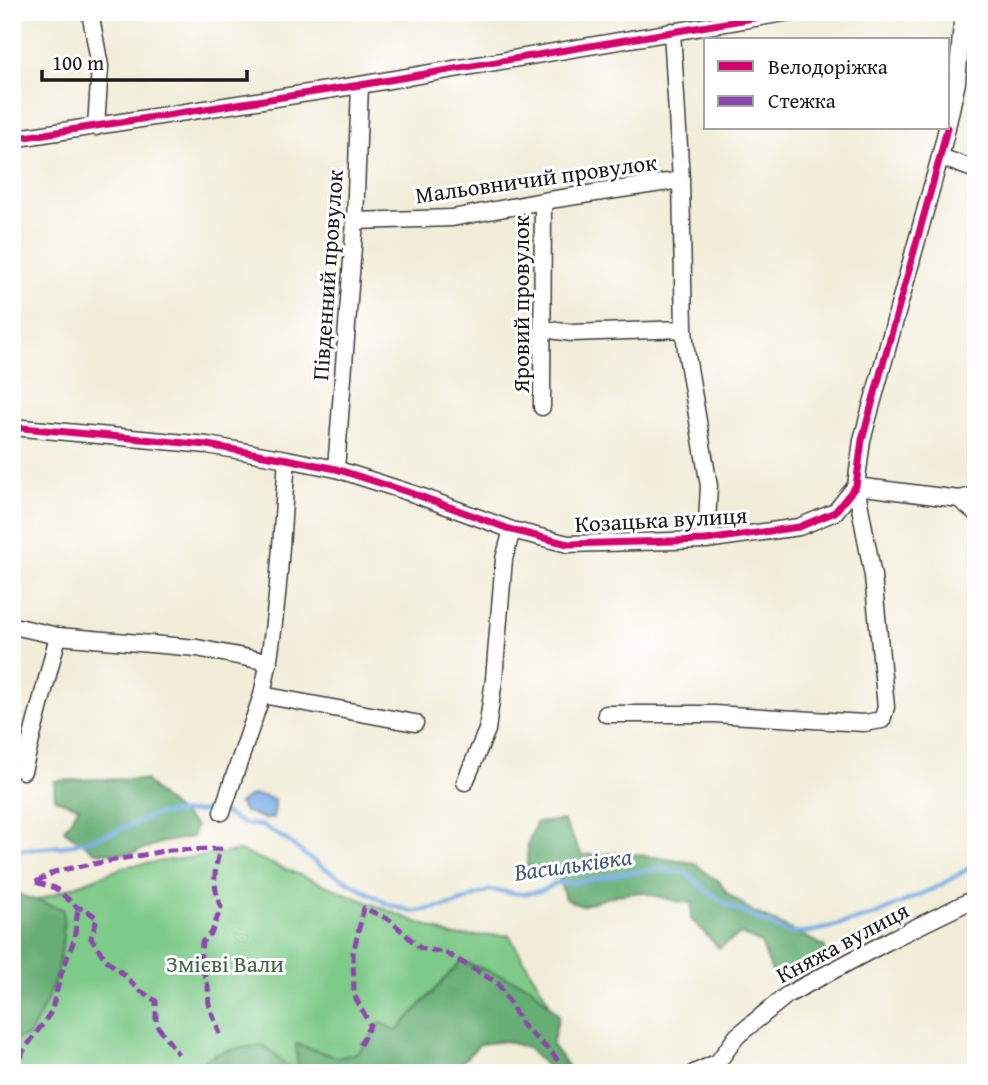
<svg xmlns="http://www.w3.org/2000/svg" width="988" height="1085" viewBox="0 0 988 1085" font-family="'Gentium Book Plus',serif">
<style>
.green{fill:#7eca88;stroke:#4d7352;stroke-width:2}
.forest{fill:#66ae74;stroke:#416548;stroke-width:2}
.water{fill:#76aae3;stroke:#496380;stroke-width:2}
.lines{fill:none;stroke-linecap:round;stroke-linejoin:round}
.stream{stroke:#76aae3;stroke-width:4.5}
.minor-casing{stroke:#3c3b38;stroke-width:19}
.minor{stroke:#fff;stroke-width:16}
.quiet{stroke:#8e44ad;stroke-width:5;stroke-dasharray:10 5;stroke-linecap:butt}
.cycleway-casing{stroke:#fff;stroke-width:11}
.cycleway{stroke:#d6006c;stroke-width:7}
.labels{text-anchor:middle;dominant-baseline:central;stroke-width:6;stroke-linejoin:round;paint-order:stroke}
.street-label{font-size:23px;fill:#1c1c1c;stroke:#fff}
.park-label{font-size:23px;fill:#436247;stroke:#fff}
.water-label{font-size:24px;font-style:italic;fill:#445c76;stroke:#fff}
</style>
<rect width="100%" height="100%" fill="#fff"/>
<filter id="ink" filterUnits="userSpaceOnUse"><feTurbulence type="fractalNoise" baseFrequency=".0143" numOctaves="2"/><feDisplacementMap in="SourceGraphic" scale="14" xChannelSelector="R" yChannelSelector="G"/><feConvolveMatrix kernelMatrix="1 2 1 2 8 2 1 2 1" color-interpolation-filters="sRGB"/></filter>
<filter id="wash" filterUnits="userSpaceOnUse"><feTurbulence type="fractalNoise" baseFrequency=".00686" numOctaves="4" result="noise"/><feDisplacementMap in="SourceGraphic" scale="28" xChannelSelector="R" yChannelSelector="G"/><feGaussianBlur stdDeviation="1.57" result="paint"/><feColorMatrix in="noise" values="0 0 0 0 0 0 0 0 0 0 0 0 0 0 0 0 0 1.4 0 .05"/><feComposite in="paint" operator="in"/></filter>
<g filter="url(#wash)">
<rect width="100%" height="100%" fill="#f1edd9"/>
<!-- green -->
<path class="green" d="M 240,851 L 452,936 L 509,935 L 549,1002 L 433,1052 L 421,1073 L 12,1073 L 12,910 L 127,866 Z"/>
<!-- forest -->
<path class="forest" d="M 98,779 L 145,780 L 161,797 L 196,826 L 192,837 L 164,842 L 129,854 L 95,852 L 64,830 L 79,807 L 55,799 L 54,781 Z
M 563,820 L 582,855 L 625,853 L 695,863 L 707,874 L 719,881 L 727,893 L 752,911 L 824,946 L 828,956 L 819,970 L 785,981 L 772,972 L 761,943 L 741,934 L 719,948 L 691,919 L 692,903 L 676,901 L 641,892 L 616,895 L 581,906 L 565,899 L 557,871 L 527,867 L 528,844 L 536,823 Z
M 12,879 L 20,895 L 63,909 C 66,954 52,998 28,1036 L 12,1040 Z
M 461,961 L 530,986 L 559,1015 L 552,1045 L 573,1073 L 553,1073 L 528,1048 L 505,1041 L 480,1044 L 451,1073 L 193,1073 C 210,1049 238,1047 265,1046 L 291,1070 L 298,1067 L 296,1044 L 339,1058 L 359,1052 L 381,1023 L 397,1031 Z"/>
<!-- water -->
<path class="water" d="M 252,795 L 264,796 L 275,800 L 275,808 L 273,818 L 265,819 L 244,811 L 239,803 Z"/>
<g class="lines">
<!-- stream -->
<path class="stream" d="M 12,853 L 22,850 L 66,846 L 112,833 L 156,814 L 210,811 L 222,812 L 244,824 L 263,826 L 288,841 L 305,855 L 324,868 L 388,904 L 413,912 L 452,905 L 490,890 L 522,894 L 542,891 L 556,883 L 574,883 L 624,873 L 660,869 L 687,873 L 704,889 L 726,904 L 788,933 L 811,932 L 875,915 L 941,885 L 976,864"/>
</g>
</g>
<g filter="url(#ink)">
<g class="lines">
<defs>
<path id="minor" d="M 90,12 L 100,66 L 96,127
M 672,31 L 681,180 L 684,329 L 686,350 L 709,486 L 706,540
M 948,123 L 957,82 L 963,12
M 12,139 L 360,85 L 790,12
M 940,157 L 976,170
M 355,221 L 452,218 L 543,201 L 681,180
M 543,329 L 572,333 L 684,329
M 542,407 L 543,201
M 12,427 L 207,445 L 287,459 L 336,469 L 417,495 L 512,530 L 568,544 L 706,540 L 799,527 L 835,512 L 856,486 L 862,440 L 940,157 L 947,128
M 287,459 C 281,538 279,618 262,695 L 415,723
M 336,469 L 355,221 L 360,85
M 959,499 L 976,513
M 18,627 L 58,636 L 197,648 L 269,662
M 606,714 L 714,714 L 864,723 L 882,720 L 886,707 L 873,576 L 856,486 L 959,499 L 976,495
M 23,771 L 58,636
M 465,782 L 487,730 L 494,679 L 504,559 L 512,530
M 222,812 L 262,695
M 694,1073 L 718,1062
M 717,1073 L 718,1062 L 737,1036 L 787,995 L 894,938 L 976,898"/>
</defs>
<!-- minor casing -->
<use href="#minor" class="minor-casing"/>
<!-- minor -->
<use href="#minor" class="minor"/>
<!-- quiet -->
<path class="quiet" d="M 36,882 L 54,872 L 76,867 L 170,850 L 220,849 C 214,872 212,884 221,907 L 212,932 L 202,942 L 200,961 L 208,986 L 209,1005 L 220,1034
M 36,882 L 55,888 L 78,908 L 85,909 L 97,918 L 91,938 L 106,960 L 123,974 L 139,990 L 156,1001 L 156,1024 L 178,1054
M 360,1045 L 370,1025 L 354,995 L 353,953 L 364,908 L 390,920 L 420,948 L 446,953 L 498,983 L 523,1026 L 554,1055 L 566,1073
M 21,1073 L 22,1053 L 51,1012 L 61,975 L 74,940 L 78,908"/>
<defs>
<path id="cycleway" d="M 12,139 L 360,85 L 790,12
M 12,427 L 207,445 L 287,459 L 336,469 L 417,495 L 512,530 L 568,544 L 706,540 L 799,527 L 835,512 L 856,486 L 862,440 L 940,157 L 947,128"/>
</defs>
<!-- cycleway casing -->
<use href="#cycleway" class="cycleway-casing"/>
<!-- cycleway -->
<use href="#cycleway" class="cycleway"/>
</g>
</g>
<g class="labels">
<!-- street labels -->
<g class="street-label">
<text transform="translate(536 178) rotate(-8)">Мальовничий провулок</text>
<text transform="translate(327 275) rotate(-86)">Південний провулок</text>
<text transform="translate(520 304) rotate(-90)">Яровий провулок</text>
<text transform="translate(661 519) rotate(-3)">Козацька вулиця</text>
<text transform="translate(842 942) rotate(-28)">Княжа вулиця</text>
</g>
<!-- park labels -->
<g class="park-label">
<text x="225" y="963">Змієві Вали</text>
</g>
<!-- water labels -->
<g class="water-label">
<text transform="translate(573 864) rotate(-8)">Васильківка</text>
</g>
</g>
<!-- margin -->
<rect width="988" height="1085" fill="none" stroke="#fff" stroke-width="42"/>
<!-- legend -->
<rect x="704" y="38" width="245" height="91" fill="#ffffff" stroke="#a4a4a4" stroke-width="2"/>
<rect x="718" y="61" width="35" height="10" fill="#d6006c" stroke="#a4a4a4" stroke-width="2"/>
<text x="768" y="74" font-size="21" fill="#1c1c1c">Велодоріжка</text>
<rect x="718" y="96" width="35" height="10" fill="#8e44ad" stroke="#a4a4a4" stroke-width="2"/>
<text x="768" y="108" font-size="21" fill="#1c1c1c">Стежка</text>
<!-- scale -->
<path d="M42 70v10h205v-10" fill="none" stroke="#1c1c1c" stroke-width="3.5"/>
<text x="52" y="70" font-size="21" fill="#1c1c1c" stroke="#ffffff" stroke-width="5" paint-order="stroke">100 m</text>
</svg>
